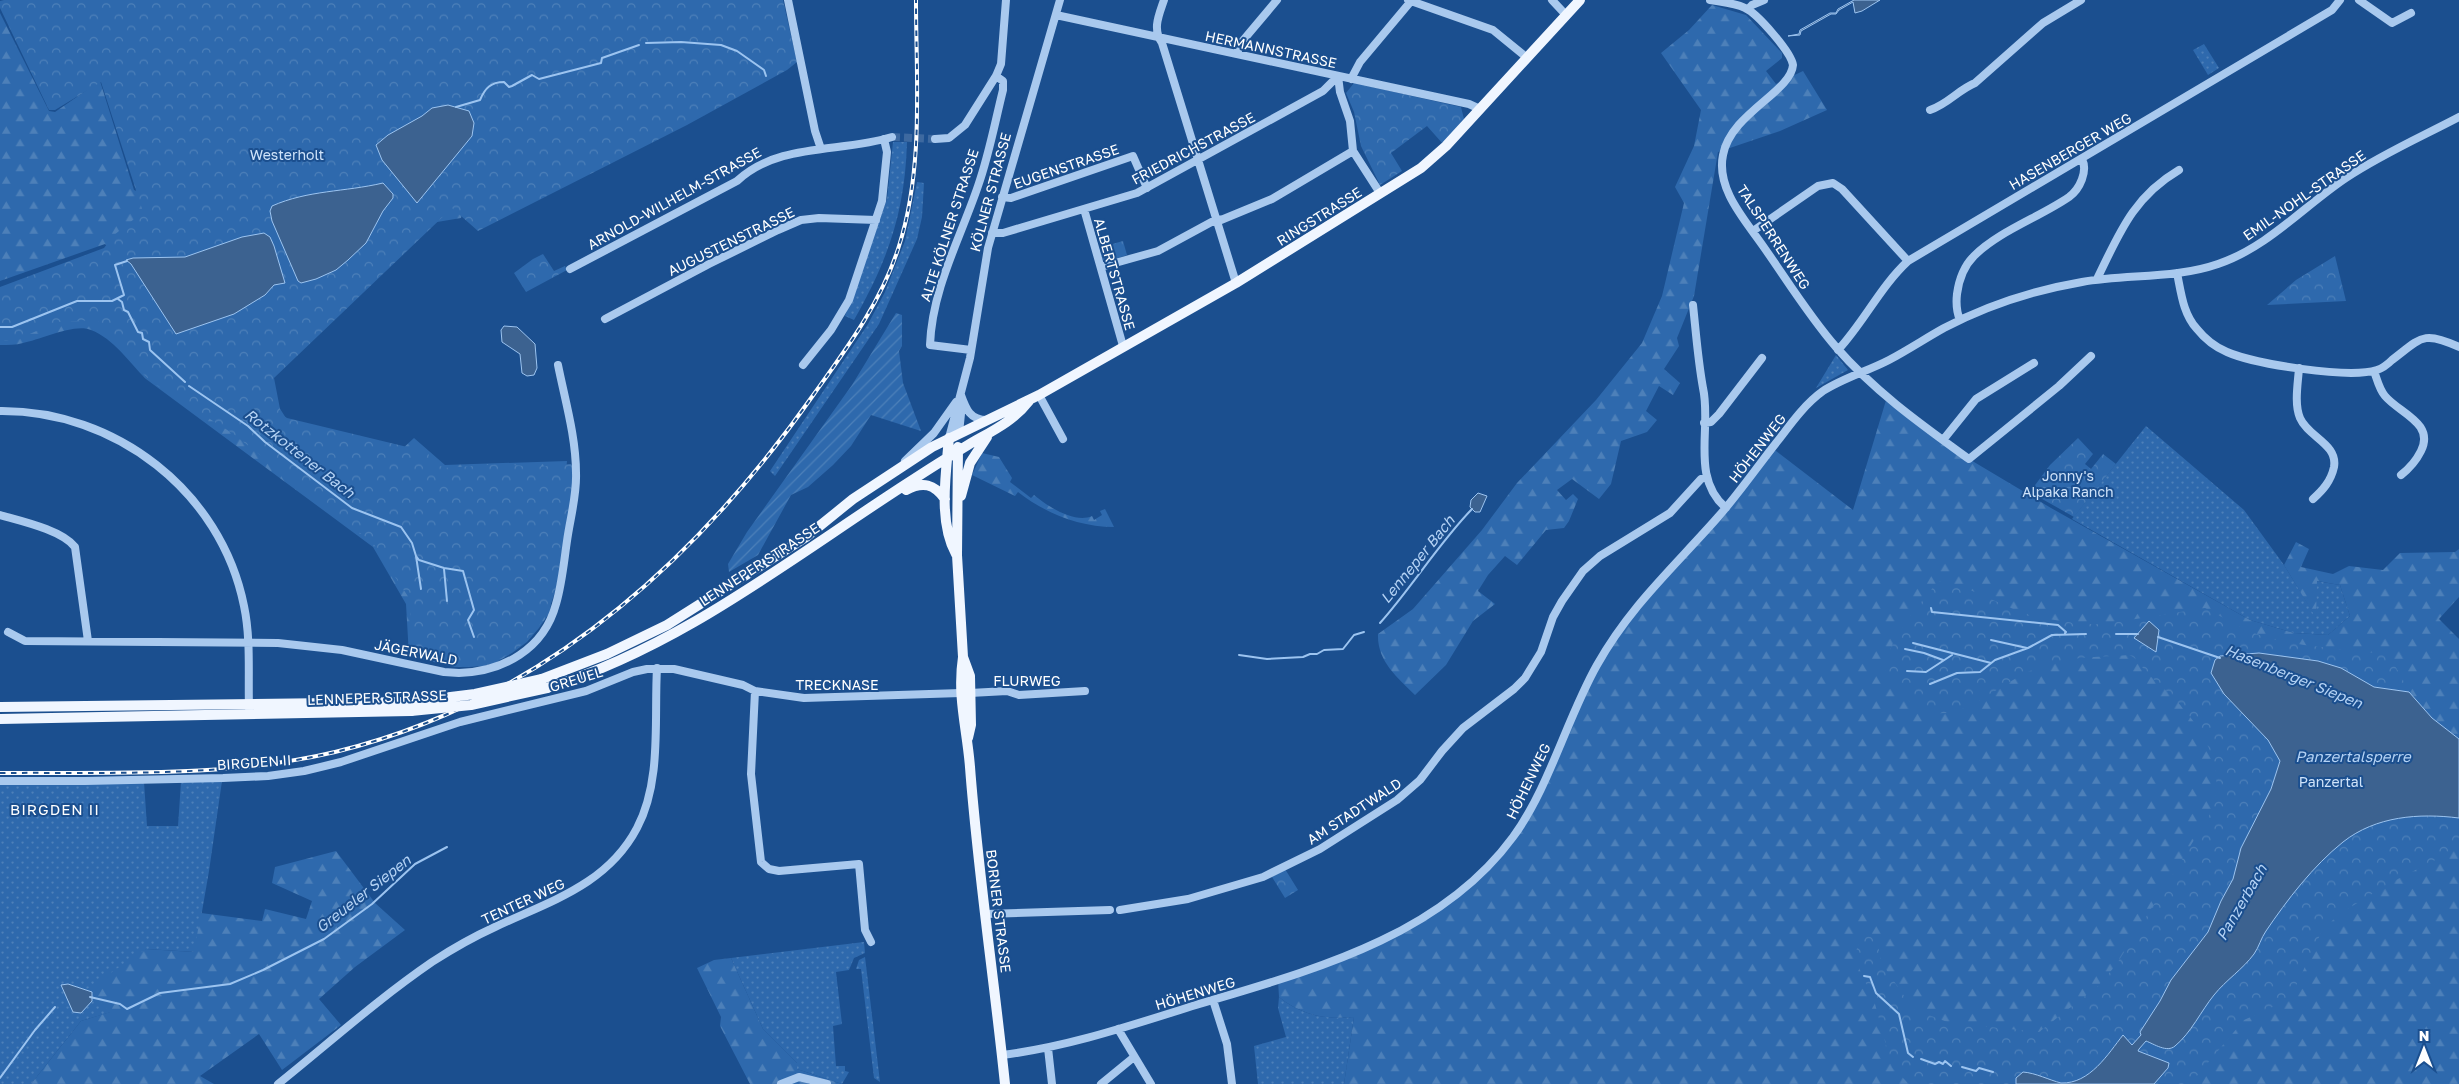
<svg xmlns="http://www.w3.org/2000/svg" width="2459" height="1084" viewBox="0 0 2459 1084" font-family="'Golos Text',sans-serif">
<style>
.grass{fill:url(#grass-dots)}
.forest{fill:url(#forest-firs)}
.park{fill:url(#park-crowns)}
.garden{fill:url(#garden-furrows)}
.water{fill:#3c6290;stroke:#9cc4f0}
.lines{fill:none;stroke-linecap:round;stroke-linejoin:round}
.stream{stroke:#9cc4f0;stroke-width:2}
.minor-tunnel{stroke:#3d69a0;stroke-width:8;stroke-dasharray:8 4;stroke-linecap:butt}
.minor{stroke:#a9c9ee;stroke-width:8}
.major{stroke:#f0f6ff;stroke-width:10}
.rail-casing{stroke:#fff;stroke-width:4}
.rail{stroke:#1b4f8f;stroke-width:2;stroke-dasharray:5.5;stroke-linecap:butt}
.major-bridge{stroke:#f0f6ff;stroke-width:10}
.labels{text-anchor:middle;dominant-baseline:central;stroke-width:4;stroke-linejoin:round;paint-order:stroke}
.street-label{font-size:14px;fill:#fff;stroke:#1b4f8f}
.park-label{font-size:14px;fill:#cfe3fa;stroke:#1b4f8f}
.water-label{font-size:15px;font-style:italic;fill:#b5d3f5;stroke:#1b4f8f}
.neighbourhood-label{font-size:15px;letter-spacing:1px;fill:#fff;stroke:#1b4f8f}
</style>
<defs>
<pattern id="grass-dots" width="8" height="8" patternUnits="userSpaceOnUse" patternTransform="scale(1.25)"><rect width="8" height="8" fill="#2e69ad"/><path d="M2 2h.1M6 6h.1" fill="none" stroke="#4d80b9" stroke-width="1.8" stroke-linecap="round"/></pattern>
<pattern id="forest-firs" width="22" height="20" patternUnits="userSpaceOnUse" patternTransform="scale(1.25)"><rect width="22" height="20" fill="#2e69ad"/><path d="M5 1l3.5 6h-7zM16 11l3.5 6h-7z" fill="#4d80b9"/></pattern>
<pattern id="park-crowns" width="20" height="18" patternUnits="userSpaceOnUse" patternTransform="scale(1.25)"><rect width="20" height="18" fill="#2e69ad"/><path d="M2 6a3 3 0 1 1 6 0M12 15a3 3 0 1 1 6 0" fill="none" stroke="#4d80b9"/></pattern>
<pattern id="garden-furrows" width="10" height="10" patternUnits="userSpaceOnUse" patternTransform="scale(1.25)"><rect width="10" height="10" fill="#2e69ad"/><path d="M-1 1l2-2M0 10L10 0M9 11l2-2" fill="none" stroke="#4d80b9"/></pattern>
</defs>
<rect width="100%" height="100%" fill="#1b4f8f"/>
<!-- grass -->
<path class="grass" d="M 2204,44 L 2219,68 L 2208,75 L 2193,50 Z
M 893,142 L 907,142 C 905,212 888,260 854,320 L 845,316 L 887,199 Z
M 917,182 L 924,183 L 922,217 L 917,239 L 879,324 L 775,476 L 770,471 L 868,324 L 885,292 L 905,241 Z
M 1836,355 L 1848,370 L 1816,388 Z
M 2146,426 L 2244,510 L 2284,565 L 2316,617 L 2316,581 L 2340,585 L 2350,616 L 2328,635 L 2294,633 L 2250,620 L 2072,519 Z
M 222,781 L 209,871 L 195,952 L 146,949 L 111,1012 L 81,1021 L 31,1084 L 0,1084 L 0,784 L 144,782 L 147,826 L 178,826 L 181,782 Z
M 864,942 L 865,953 L 854,958 L 849,970 L 836,972 L 842,1024 L 833,1026 L 836,1066 L 845,1066 L 845,1071 L 849,1072 L 842,1084 L 797,1069 L 797,1063 L 763,1029 L 731,958 Z
M 865,957 L 880,1082 L 874,1078 L 861,969 L 856,969 L 859,960 Z
M 1279,997 C 1301,1015 1326,1020 1354,1017 L 1344,1084 L 1258,1084 L 1254,1046 L 1286,1037 L 1278,1008 Z"/>
<!-- forest -->
<path class="forest" d="M 1712,5 L 1746,15 L 1782,53 L 1782,58 L 1766,71 L 1776,84 L 1803,71 L 1827,110 L 1780,131 L 1718,152 L 1694,296 L 1677,338 L 1679,346 L 1664,369 L 1680,383 L 1673,395 L 1659,386 L 1646,411 L 1657,420 L 1647,432 L 1621,441 L 1611,484 L 1599,499 L 1572,479 L 1557,490 L 1566,500 L 1573,494 L 1578,499 L 1569,521 L 1564,528 L 1546,530 L 1517,565 L 1505,556 L 1488,575 L 1478,591 L 1495,604 L 1473,621 L 1446,665 L 1415,695 C 1397,677 1377,661 1378,634 L 1413,609 L 1482,530 L 1517,483 L 1596,400 L 1642,343 L 1662,296 L 1684,203 L 1675,187 L 1694,146 L 1701,110 L 1661,53 L 1689,30 Z
M 0,13 L 49,111 L 55,112 L 100,81 L 134,190 L 167,203 L 478,144 L 461,218 L 431,223 L 263,372 L 277,404 L 291,426 L 400,451 L 414,438 L 445,465 L 567,461 L 550,612 L 539,628 L 527,642 L 512,653 L 495,663 L 484,666 L 454,667 L 409,656 L 406,604 L 373,547 L 146,379 C 129,362 114,339 91,330 C 74,323 40,340 23,343 C 16,345 8,345 0,345 L 0,320 L 121,259 L 105,244 L 0,281 Z
M 1887,397 L 1969,459 L 2051,508 L 2250,620 L 2294,633 L 2328,635 L 2350,616 L 2340,585 L 2317,581 L 2316,618 L 2284,565 L 2296,542 L 2309,549 L 2301,567 L 2333,574 L 2349,566 L 2383,570 L 2400,553 L 2455,552 L 2459,549 L 2459,597 L 2439,619 L 2459,639 L 2459,739 L 2432,718 L 2409,692 L 2271,789 L 2016,1084 L 1344,1084 L 1354,1017 C 1326,1020 1301,1015 1279,997 L 1278,980 L 1402,930 L 1470,882 L 1515,835 L 1611,641 L 1717,518 L 1772,448 L 1853,510 Z
M 982,453 L 999,457 L 1012,478 L 1010,482 L 1031,498 L 1034,495 C 1047,506 1075,524 1092,516 L 1094,520 L 1102,515 L 1100,511 L 1105,509 L 1114,527 C 1079,527 1045,513 1018,492 L 1015,496 L 972,475 Z
M 2459,818 L 2459,1084 L 2154,1084 L 2182,1037 Z
M 336,851 L 375,903 L 405,930 L 355,967 L 319,999 L 341,1025 L 282,1070 L 259,1034 L 200,1076 L 214,1084 L 31,1084 L 81,1021 L 110,1012 L 87,989 L 146,949 L 194,952 L 201,913 L 262,921 L 265,909 L 306,919 L 312,901 L 272,883 L 275,867 Z
M 731,958 L 763,1029 L 797,1063 L 797,1069 L 842,1084 L 750,1084 L 720,1026 L 721,1017 L 697,968 L 714,960 Z"/>
<!-- park -->
<path class="park" d="M 4,0 L 783,0 L 797,62 L 787,70 L 687,125 L 478,231 L 452,208 L 274,378 L 281,414 L 287,418 L 428,452 L 430,460 L 444,468 L 502,464 L 535,467 L 571,464 L 575,470 C 572,495 568,520 563,545 C 560,562 559,581 553,598 C 541,635 506,666 466,667 C 448,667 431,660 414,655 L 409,598 L 373,543 L 232,433 L 156,385 L 144,375 L 97,320 L 57,322 L 16,340 L 0,341 L 0,287 L 104,248 L 114,235 L 143,212 L 101,82 L 55,110 L 49,110 L 0,8 L 0,1 Z
M 1354,83 L 1461,107 L 1464,119 L 1443,144 L 1427,126 L 1391,153 L 1402,171 L 1380,185 L 1361,146 L 1354,112 L 1346,93 Z
M 1123,241 L 1127,255 L 1109,261 L 1103,260 L 1098,248 Z
M 543,254 L 554,271 L 565,266 L 567,270 L 526,292 L 514,273 L 533,259 Z
M 2335,256 L 2346,301 L 2267,305 L 2296,280 Z
M 2078,438 L 2093,454 L 2085,464 L 2091,469 L 2103,454 L 2116,464 L 2074,517 L 2030,492 L 2050,465 Z
M 1938,581 L 1968,589 L 2029,616 L 2081,624 L 2104,624 L 2205,608 L 2248,631 L 2272,639 L 2304,645 L 2384,654 C 2397,664 2402,680 2410,693 C 2423,712 2440,727 2459,739 L 2459,848 L 2388,884 L 2338,915 L 2322,931 L 2293,992 L 2279,1004 L 2244,1020 L 2190,1084 L 1909,1084 L 1892,1067 L 1875,1004 L 1859,968 L 1856,951 L 1862,935 L 1877,938 L 1881,962 L 1913,1009 L 1950,1023 L 2039,1032 L 2098,986 L 2116,965 L 2209,816 C 2234,760 2190,710 2150,676 C 2142,669 2138,658 2129,655 C 2102,657 2072,656 2045,665 C 1980,687 1945,756 1885,675 C 1885,639 1918,608 1938,581 Z
M 1285,869 L 1298,890 L 1285,898 L 1272,877 Z"/>
<!-- garden -->
<path class="garden" d="M 896,313 L 902,315 L 902,346 L 899,351 L 903,383 L 921,431 L 871,415 L 851,446 L 833,465 L 808,487 L 791,495 L 758,555 L 729,572 L 728,564 L 747,532 L 852,385 Z"/>
<!-- water -->
<path class="water" d="M 1854,0 L 1880,0 L 1862,11 L 1855,13 L 1853,2 L 1839,10 L 1836,14 L 1831,14 L 1801,31 L 1800,35 L 1788,36 L 1799,34 L 1800,30 L 1830,13 L 1836,13 L 1838,9 Z
M 448,105 L 469,111 L 474,123 L 472,136 L 417,203 L 382,160 L 376,145 L 388,135 L 422,116 L 432,108 Z
M 383,183 L 393,194 L 393,198 L 383,211 L 366,243 L 348,260 L 336,270 L 316,279 L 301,283 L 298,281 L 272,221 L 270,211 L 272,206 C 308,190 345,192 383,183 Z
M 264,233 L 270,237 L 274,246 L 285,283 L 274,285 L 265,295 L 234,314 L 176,334 L 131,264 L 126,260 L 133,258 L 185,257 L 242,237 Z
M 504,326 L 517,327 L 535,344 L 537,368 L 534,375 L 527,376 L 522,373 L 520,354 L 502,342 L 501,330 Z
M 1478,493 L 1487,496 L 1480,512 L 1475,512 L 1470,507 L 1471,500 Z
M 2149,621 L 2159,630 L 2156,652 L 2134,638 Z
M 2259,653 L 2318,661 L 2341,668 L 2374,687 L 2409,692 L 2432,718 L 2459,739 L 2459,818 C 2419,813 2376,816 2343,842 C 2313,866 2287,900 2266,931 C 2261,938 2259,947 2254,954 C 2243,969 2226,980 2214,995 C 2201,1011 2191,1033 2175,1046 C 2167,1053 2154,1044 2146,1041 L 2139,1049 L 2138,1051 L 2169,1063 L 2168,1068 L 2154,1084 L 2016,1084 L 2016,1078 L 2023,1072 C 2036,1073 2049,1080 2061,1083 C 2090,1084 2108,1054 2123,1035 L 2132,1045 L 2141,1035 L 2140,1032 L 2160,1001 L 2171,980 L 2208,932 L 2221,901 L 2233,879 L 2241,848 L 2271,789 L 2280,761 L 2268,740 L 2224,694 L 2211,673 L 2215,660 L 2220,656 Z
M 68,984 L 92,992 L 92,1001 L 81,1013 L 73,1012 L 61,985 Z"/>
<g class="lines">
<!-- stream -->
<path class="stream" d="M 646,43 L 681,42 L 721,45 L 737,51 L 764,70 L 766,76
M 456,107 L 480,100 C 485,88 491,82 504,82 L 509,87 L 512,86 L 532,75 L 539,79 L 601,63 L 602,58 L 639,45
M 118,299 L 122,302 L 124,310 L 128,312 L 138,332 L 142,333 L 143,339 L 149,342 L 150,350 L 185,382
M 0,327 L 12,327 L 77,301 L 112,301 L 124,295 L 115,265 L 127,261
M 189,386 L 248,426 L 265,442 L 352,508 L 401,527 L 412,543 L 416,556 L 419,560 L 444,568 L 463,571 L 474,610 L 468,620 L 474,637
M 416,556 L 421,589
M 444,569 L 447,601
M 1931,608 L 1932,612 L 2058,625 L 2066,632 L 2065,633
M 1380,623 C 1412,587 1439,543 1472,509
M 2116,634 L 2138,634
M 2158,637 L 2220,658
M 1991,640 L 2027,648
M 1913,643 L 1991,663
M 1905,649 L 1924,653 L 1943,660
M 1239,655 L 1267,659 L 1303,657 L 1310,654 L 1317,654 L 1324,650 L 1343,649 L 1354,635 L 1364,632
M 1907,671 L 1926,672 L 1952,655
M 1930,684 L 1957,673 L 1980,672 L 1995,660 L 2028,648 L 2052,635 L 2086,634
M 1864,976 L 1870,977 L 1876,993 L 1899,1014 L 1908,1053 L 1913,1057
M 90,997 L 120,1004 L 127,1009 L 160,993 L 230,984 L 263,970 L 324,939 L 372,904 L 415,864 L 447,847
M 1921,1059 L 1935,1064 L 1939,1062 L 1943,1064 L 1945,1061 L 1951,1066
M 1962,1067 L 1976,1071 L 1979,1068 L 1993,1072
M 0,1078 L 35,1030 L 55,1007"/>
<!-- minor-tunnel -->
<path class="minor-tunnel" d="M 892,137 L 935,139"/>
<!-- minor -->
<path class="minor" d="M 788,0 L 815,131 L 821,149
M 1164,0 C 1159,15 1152,29 1162,43 L 1236,283
M 1408,0 L 1493,30 L 1526,57
M 1552,0 L 1566,15
M 1710,0 C 1721,2 1735,3 1745,8 C 1757,13 1791,52 1793,65 C 1791,92 1731,113 1723,155 C 1716,189 1745,220 1763,246 C 1787,280 1809,316 1836,347 C 1874,391 1922,425 1969,459 L 2059,386 L 2091,356
M 2359,0 L 2392,23 L 2411,13
M 1748,9 L 1752,5 L 1764,0
M 1056,15 L 1469,104 L 1480,109
M 1237,54 L 1240,44 L 1277,0
M 1338,76 L 1340,92 L 1350,121 L 1353,151 L 1380,193
M 1351,79 L 1360,62 L 1412,0
M 1930,110 C 1948,104 1958,90 1975,83 L 2043,23 L 2081,0
M 935,139 L 949,138 L 965,125 L 996,76 L 1001,64 L 1006,0
M 1002,197 L 1011,198 L 1133,156 L 1147,188
M 1084,209 L 1123,346
M 1753,231 L 1818,186 L 1833,183 L 1842,189 L 1908,261
M 992,233 L 1003,233 L 1137,193 L 1323,91 L 1338,76
M 1101,267 L 1158,251 L 1217,219 L 1221,220 L 1272,199 L 1353,151
M 570,269 L 737,181 C 779,142 840,153 892,137
M 2177,273 C 2181,292 2183,314 2197,329 C 2205,339 2215,347 2227,352 C 2254,364 2349,379 2377,370 C 2383,368 2388,364 2392,360 C 2421,338 2423,330 2459,347
M 2097,279 C 2119,234 2133,197 2179,170
M 1693,305 C 1696,333 1698,361 1703,388 C 1712,428 1690,477 1726,508
M 605,319 L 709,264 L 778,230 L 801,220 L 819,218 L 876,220
M 1960,320 C 1956,311 1956,303 1957,294 C 1959,279 1964,266 1974,256 C 1999,231 2040,217 2069,197 C 2080,189 2088,171 2082,159
M 971,350 L 930,345 C 932,289 960,239 978,186 C 989,155 995,122 1003,90 L 1003,81 L 996,76
M 1838,350 C 1864,322 1880,287 1908,261 L 2332,10 L 2340,0
M 803,365 L 831,330 L 849,300 L 882,201 L 887,152 L 884,139
M 2299,368 C 2298,383 2294,404 2300,418 C 2308,437 2338,444 2334,467 C 2331,481 2323,490 2313,499
M 2374,371 C 2377,379 2379,389 2385,396 C 2399,413 2435,423 2421,451 C 2416,461 2410,468 2401,475
M 961,395 C 966,409 970,420 987,420
M 1039,395 L 1063,439
M 0,411 C 115,410 221,491 244,606 C 251,639 248,674 249,708
M 1704,423 L 1711,422 L 1719,414 L 1762,358
M 959,433 L 962,404
M 949,438 L 970,358 L 988,248 L 1060,0
M 1943,440 L 1976,399 L 2034,363
M 905,461 L 934,433 L 956,402
M 0,515 C 21,521 62,530 75,547 L 88,641
M 8,632 L 25,641 L 278,643 L 342,650 L 444,672 L 459,673 C 503,672 544,649 556,604 C 562,584 564,561 567,541 C 570,519 577,495 576,473 C 576,437 565,400 558,365
M 755,691 L 751,774 L 761,862 L 769,869 L 779,871 L 859,864 L 865,930 L 871,942
M 970,693 L 1007,691 L 1019,695 L 1085,691
M 0,781 L 85,781 L 223,778 L 268,776 L 304,771 L 341,762 L 460,722 L 586,691 L 633,672 L 647,669 L 674,669 L 743,685 L 755,691 L 804,698 L 961,693
M 1120,910 L 1188,899 L 1263,877 L 1320,849 L 1397,800 L 1420,780 L 1442,751 L 1463,728 L 1514,689 L 1525,678 L 1541,652 L 1553,617 L 1562,601 L 1583,571 L 1600,556 L 1670,513 L 1701,479 L 1706,477
M 985,914 L 1110,910
M 1213,1000 L 1227,1044 L 1232,1084
M 1118,1029 L 1151,1084
M 1048,1048 L 1052,1084
M 1002,1055 C 1068,1047 1132,1025 1196,1005 C 1309,971 1439,938 1513,837 C 1549,788 1567,718 1597,665 C 1630,606 1674,567 1718,517 C 1740,492 1759,464 1780,438 C 1792,422 1806,403 1823,391 C 1843,378 1868,371 1889,360 C 1908,350 1926,338 1944,328 C 1988,305 2035,290 2082,282 C 2127,274 2175,279 2218,264 C 2268,247 2304,206 2346,178 C 2382,154 2421,137 2459,117
M 278,1084 C 329,1043 378,999 432,962 C 452,949 473,937 495,927 C 550,901 607,885 637,828 C 662,781 654,719 657,668
M 781,1084 L 799,1077 L 827,1084
M 1101,1084 L 1134,1057"/>
<!-- major -->
<path class="major" d="M 949,438 C 946,473 938,522 956,554
M 958,447 L 957,555 L 963,657 L 970,676 L 971,725 L 968,738
M 906,490 C 923,481 934,484 945,499
M 961,496 L 970,463 L 987,437
M 963,657 C 957,697 967,728 970,767 C 978,873 994,978 1005,1084
M 542,679 L 607,654 L 667,625 L 806,537 L 853,499 L 932,447 L 1039,395 L 1236,283 L 1421,168 L 1446,146 L 1580,0
M 547,688 C 683,646 795,555 914,479 C 932,467 950,456 968,445 C 990,432 1013,422 1029,401
M 0,707 L 410,702
M 0,719 L 411,711"/>
<defs>
<path id="rail" d="M 0,773 C 112,772 226,778 335,752 C 541,702 695,563 814,394 C 847,348 882,301 899,246 C 924,167 916,81 916,0"/>
</defs>
<!-- rail casing -->
<use href="#rail" class="rail-casing"/>
<!-- rail -->
<use href="#rail" class="rail"/>
<!-- major-bridge -->
<path class="major-bridge" d="M 410,702 L 475,694 L 542,679
M 411,711 L 471,705 L 547,688"/>
</g>
<g class="labels">
<!-- street labels -->
<g class="street-label">
<text transform="translate(1271 49) rotate(12)">HERMANNSTRASSE</text>
<text transform="translate(1193 148) rotate(-28)">FRIEDRICHSTRASSE</text>
<text transform="translate(2070 151) rotate(-30)">HASENBERGER WEG</text>
<text transform="translate(1066 166) rotate(-19)">EUGENSTRASSE</text>
<text transform="translate(990 192) rotate(-75)">KÖLNER STRASSE</text>
<text transform="translate(2304 195) rotate(-35)">EMIL-NOHL-STRASSE</text>
<text transform="translate(674 198) rotate(-29)">ARNOLD-WILHELM-STRASSE</text>
<text transform="translate(1319 216) rotate(-32)">RINGSTRASSE</text>
<text transform="translate(949 225) rotate(-72)">ALTE KÖLNER STRASSE</text>
<text transform="translate(1774 237) rotate(57)">TALSPERRENWEG</text>
<text transform="translate(731 241) rotate(-26)">AUGUSTENSTRASSE</text>
<text transform="translate(1115 274) rotate(74)">ALBERTSTRASSE</text>
<text transform="translate(1757 448) rotate(-52)">HÖHENWEG</text>
<text transform="translate(759 564) rotate(-33)">LENNEPER STRASSE</text>
<text transform="translate(416 652) rotate(11)">JÄGERWALD</text>
<text transform="translate(576 679) rotate(-17)">GREUEL</text>
<text x="1027" y="680">FLURWEG</text>
<text x="837" y="684">TRECKNASE</text>
<text transform="translate(377 697) rotate(-2)">LENNEPER STRASSE</text>
<text transform="translate(254 762) rotate(-4)">BIRGDEN II</text>
<text transform="translate(1528 781) rotate(-64)">HÖHENWEG</text>
<text transform="translate(1354 811) rotate(-33)">AM STADTWALD</text>
<text transform="translate(523 901) rotate(-25)">TENTER WEG</text>
<text transform="translate(999 911) rotate(83)">BORNER STRASSE</text>
<text transform="translate(1195 993) rotate(-17)">HÖHENWEG</text>
</g>
<!-- park labels -->
<g class="park-label">
<text x="287" y="154">Westerholt</text>
<text x="2068" y="475">Jonny's<tspan x="2068" dy="16">Alpaka Ranch</tspan></text>
<text x="2331" y="781">Panzertal</text>
</g>
<!-- water labels -->
<g class="water-label">
<text transform="translate(300 453) rotate(38)">Rotzkottener Bach</text>
<text transform="translate(1417 559) rotate(-51)">Lenneper Bach</text>
<text transform="translate(2294 676) rotate(22)">Hasenberger Siepen</text>
<text x="2353" y="756">Panzertalsperre</text>
<text transform="translate(363 893) rotate(-38)">Greueler Siepen</text>
<text transform="translate(2241 902) rotate(-60)">Panzerbach</text>
</g>
<!-- neighbourhood labels -->
<g class="neighbourhood-label">
<text x="55" y="809">BIRGDEN II</text>
</g>
</g>
<!-- north arrow -->
<g transform="translate(2424 1049)" stroke="#1b4f8f" stroke-width="4" paint-order="stroke">
<path d="M0-4L9 19L0 12L-9 19Z" fill="#ffffff"/>
<text y="-8" font-size="14" font-weight="bold" text-anchor="middle" fill="#ffffff">N</text>
</g>
</svg>
